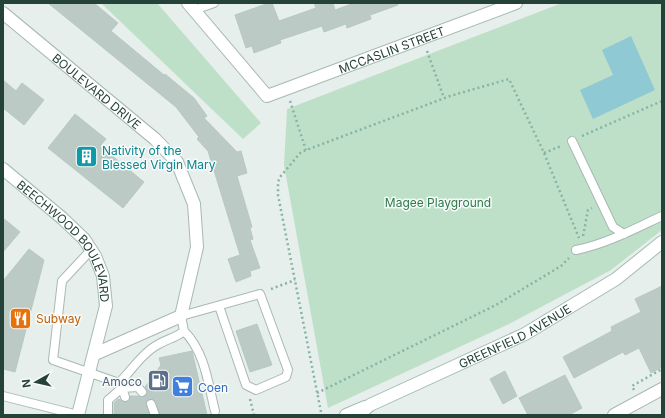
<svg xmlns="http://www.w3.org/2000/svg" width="665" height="418" viewBox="0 0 665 418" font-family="Inter,sans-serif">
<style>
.green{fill:#bfe0c8}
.water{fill:#8ec9d4}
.building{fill:#bbcac4;stroke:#b8c9c2}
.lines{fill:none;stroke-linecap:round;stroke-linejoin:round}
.lane-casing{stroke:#a8b8b2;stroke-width:10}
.street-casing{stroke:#a8b8b2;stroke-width:14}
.secondary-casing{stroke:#a4bbb3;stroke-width:14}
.path{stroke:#86b3a5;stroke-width:2.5;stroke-dasharray:2 3;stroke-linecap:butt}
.lane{stroke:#fff;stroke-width:8}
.street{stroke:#fff;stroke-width:12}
.secondary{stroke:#fff;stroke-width:12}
.labels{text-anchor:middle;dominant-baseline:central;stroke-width:3;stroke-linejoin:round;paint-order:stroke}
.street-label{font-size:12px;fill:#24423a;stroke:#f7fbf9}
.culture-label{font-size:12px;fill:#0d838f;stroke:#f7fbf9;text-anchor:start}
.park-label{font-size:12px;fill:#2d7a4b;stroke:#f7fbf9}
.food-label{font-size:12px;fill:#c56008;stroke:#f7fbf9;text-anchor:start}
.service-label{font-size:12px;fill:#4e5e75;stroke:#f7fbf9;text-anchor:end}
.shop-label{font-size:12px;fill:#366cbe;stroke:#f7fbf9;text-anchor:start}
</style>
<rect width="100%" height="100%" fill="#e6efeb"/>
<!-- green -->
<path class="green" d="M 101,3 L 157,3 L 261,123 L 243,139 Z
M 562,3 L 662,3 L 662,230 L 611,270 L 509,324 L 328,408 L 284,165 L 287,109 Z"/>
<!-- water -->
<path class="water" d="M 631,36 L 655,90 L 593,119 L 580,90 L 613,75 L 602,50 Z"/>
<!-- building -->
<path class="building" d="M 48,3 L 94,3 L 118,23 L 111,31 L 164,75 L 165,74 L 194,98 L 207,116 L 204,118 L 237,152 L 241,151 L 247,173 L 237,176 L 252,227 L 250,228 L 253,239 L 250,240 L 260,268 L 250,271 L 251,276 L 236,282 L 228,259 L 240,255 L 208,151 L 197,139 L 199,137 L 176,107 Z
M 269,3 L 272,3 L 279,21 L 316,8 L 314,3 L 333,3 L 335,10 L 354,3 L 397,3 L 398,5 L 370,15 L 371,19 L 347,28 L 346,24 L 324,32 L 322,26 L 280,40 L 281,43 L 254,53 L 252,46 L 246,48 L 235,15 Z
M 3,80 L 16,91 L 22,83 L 44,100 L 24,125 L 3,108 Z
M 75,114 L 106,139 L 100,146 L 144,182 L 123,208 L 48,148 Z
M 3,218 L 20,232 L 3,252 Z
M 29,249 L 44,260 L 15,372 L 3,369 L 3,281 Z
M 662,286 L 662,367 L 651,373 L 639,348 L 625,355 L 623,352 L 574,378 L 563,357 L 612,331 L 611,327 L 641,312 L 635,299 Z
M 257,324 L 272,365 L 250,372 L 236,331 Z
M 192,351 L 207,415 L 160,415 L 156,402 L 152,399 L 147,400 L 146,403 L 149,415 L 114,415 L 114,403 L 118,399 L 126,402 L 130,396 L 146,396 L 147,392 L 145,387 L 161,365 L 159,358 Z
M 505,371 L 517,396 L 503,404 L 490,379 Z
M 565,375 L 582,408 L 569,415 L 528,415 L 519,398 Z"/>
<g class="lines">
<defs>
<path id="lane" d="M 194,10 L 214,3
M 572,141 L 613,227 L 624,234
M 91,250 L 62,281 L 53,360 L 119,383 L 122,388 L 108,400 L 108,415
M 576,250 C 606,244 634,229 662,216
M 184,331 C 205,352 208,383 215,411
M 119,383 C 131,371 143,352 159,344 C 167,339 176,338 184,331 L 181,316 L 260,294 L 288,370 L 286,377 L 256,390 L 246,385 L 219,306
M 3,396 L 78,415
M 125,397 L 122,388 L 138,387 L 142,392
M 151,404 L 155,415"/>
<g id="street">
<path id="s1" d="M 188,3 L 267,96 L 516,3"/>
<path id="s2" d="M 3,13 L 155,139 L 177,162 L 194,204 L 197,247 L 181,316 L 95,354"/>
<path d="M 614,415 L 662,389"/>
</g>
<g id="secondary">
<path id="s3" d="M 3,169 L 62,218 L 84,239 L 95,256 L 103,276 L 106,306 L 78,415"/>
<path d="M 346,415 L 365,407"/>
<path id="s4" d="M 358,415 L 370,405 L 525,334 L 616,279 L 662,242"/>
</g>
</defs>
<!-- lane casing -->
<use href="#lane" class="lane-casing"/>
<!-- street casing -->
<use href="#street" class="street-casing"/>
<!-- secondary casing -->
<use href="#secondary" class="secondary-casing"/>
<!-- path -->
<path class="path" d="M 427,51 L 444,98
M 290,101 L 306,150
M 582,136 L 662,101
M 544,153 L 561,146
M 583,236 L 588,210 L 592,208
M 271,289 L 295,280
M 634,390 L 632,386 L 662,369
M 317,393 L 496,305 L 561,266 L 569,258
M 250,399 L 254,415
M 321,412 L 278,195 L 278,182 L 280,177 L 301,152 L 450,96 L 509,79 L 544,153 L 579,238"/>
<!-- lane -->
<use href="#lane" class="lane"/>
<!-- street -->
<use href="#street" class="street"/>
<!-- secondary -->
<use href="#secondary" class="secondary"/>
</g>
<!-- icons -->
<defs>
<symbol id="building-square" viewBox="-11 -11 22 22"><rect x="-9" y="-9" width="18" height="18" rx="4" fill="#0f9aa8" stroke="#f7fbf9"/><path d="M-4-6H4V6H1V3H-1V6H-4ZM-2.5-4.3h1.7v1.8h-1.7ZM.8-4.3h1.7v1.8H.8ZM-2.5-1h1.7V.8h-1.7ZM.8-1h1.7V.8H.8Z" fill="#fff"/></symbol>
<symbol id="restaurant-square" viewBox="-11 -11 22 22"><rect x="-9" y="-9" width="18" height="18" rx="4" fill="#e8710a" stroke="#f7fbf9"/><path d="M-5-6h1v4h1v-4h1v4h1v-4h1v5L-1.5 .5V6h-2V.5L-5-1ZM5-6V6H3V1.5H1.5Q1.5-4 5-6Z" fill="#fff"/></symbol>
<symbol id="fuel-square" viewBox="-11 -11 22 22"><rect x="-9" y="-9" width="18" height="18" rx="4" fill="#5c6f8a" stroke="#f7fbf9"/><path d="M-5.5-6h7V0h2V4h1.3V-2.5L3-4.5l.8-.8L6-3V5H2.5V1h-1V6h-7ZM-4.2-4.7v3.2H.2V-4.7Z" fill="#fff"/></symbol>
<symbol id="supermarket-square" viewBox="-11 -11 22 22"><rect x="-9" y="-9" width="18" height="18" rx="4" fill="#3f7fe0" stroke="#f7fbf9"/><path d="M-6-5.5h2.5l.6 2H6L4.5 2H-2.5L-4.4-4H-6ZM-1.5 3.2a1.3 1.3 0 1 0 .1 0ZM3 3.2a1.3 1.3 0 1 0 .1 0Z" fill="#fff"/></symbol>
</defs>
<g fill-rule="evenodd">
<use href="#building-square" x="74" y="144" width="25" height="25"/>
<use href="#restaurant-square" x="8" y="306" width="25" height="25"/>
<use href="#fuel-square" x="146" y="368" width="25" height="25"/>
<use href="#supermarket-square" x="170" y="374" width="25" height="25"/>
</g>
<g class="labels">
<!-- street labels -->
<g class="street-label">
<text stroke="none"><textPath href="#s1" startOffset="255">MCCASLIN STREET</textPath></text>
<text stroke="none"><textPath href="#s2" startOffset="122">BOULEVARD DRIVE</textPath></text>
<text stroke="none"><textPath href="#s3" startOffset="98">BEECHWOOD BOULEVARD</textPath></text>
<text stroke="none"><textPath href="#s4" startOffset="176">GREENFIELD AVENUE</textPath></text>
</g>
<!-- culture labels -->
<g class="culture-label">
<text x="102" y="150">Nativity of the<tspan x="102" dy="14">Blessed Virgin Mary</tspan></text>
</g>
<!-- park labels -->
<g class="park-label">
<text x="438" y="202">Magee Playground</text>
</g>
<!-- food labels -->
<g class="food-label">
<text x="36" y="318">Subway</text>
</g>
<!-- service labels -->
<g class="service-label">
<text x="142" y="381">Amoco</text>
</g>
<!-- shop labels -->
<g class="shop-label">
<text x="198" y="387">Coen</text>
</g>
</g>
<!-- border -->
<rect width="665" height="418" fill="none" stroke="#24423a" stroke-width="8"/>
<!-- north arrow -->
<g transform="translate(36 382) rotate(262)" stroke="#f7fbf9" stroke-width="3" paint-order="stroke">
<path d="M0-3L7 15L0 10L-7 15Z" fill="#24423a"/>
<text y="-6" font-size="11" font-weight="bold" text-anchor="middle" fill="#24423a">N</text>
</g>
</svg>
